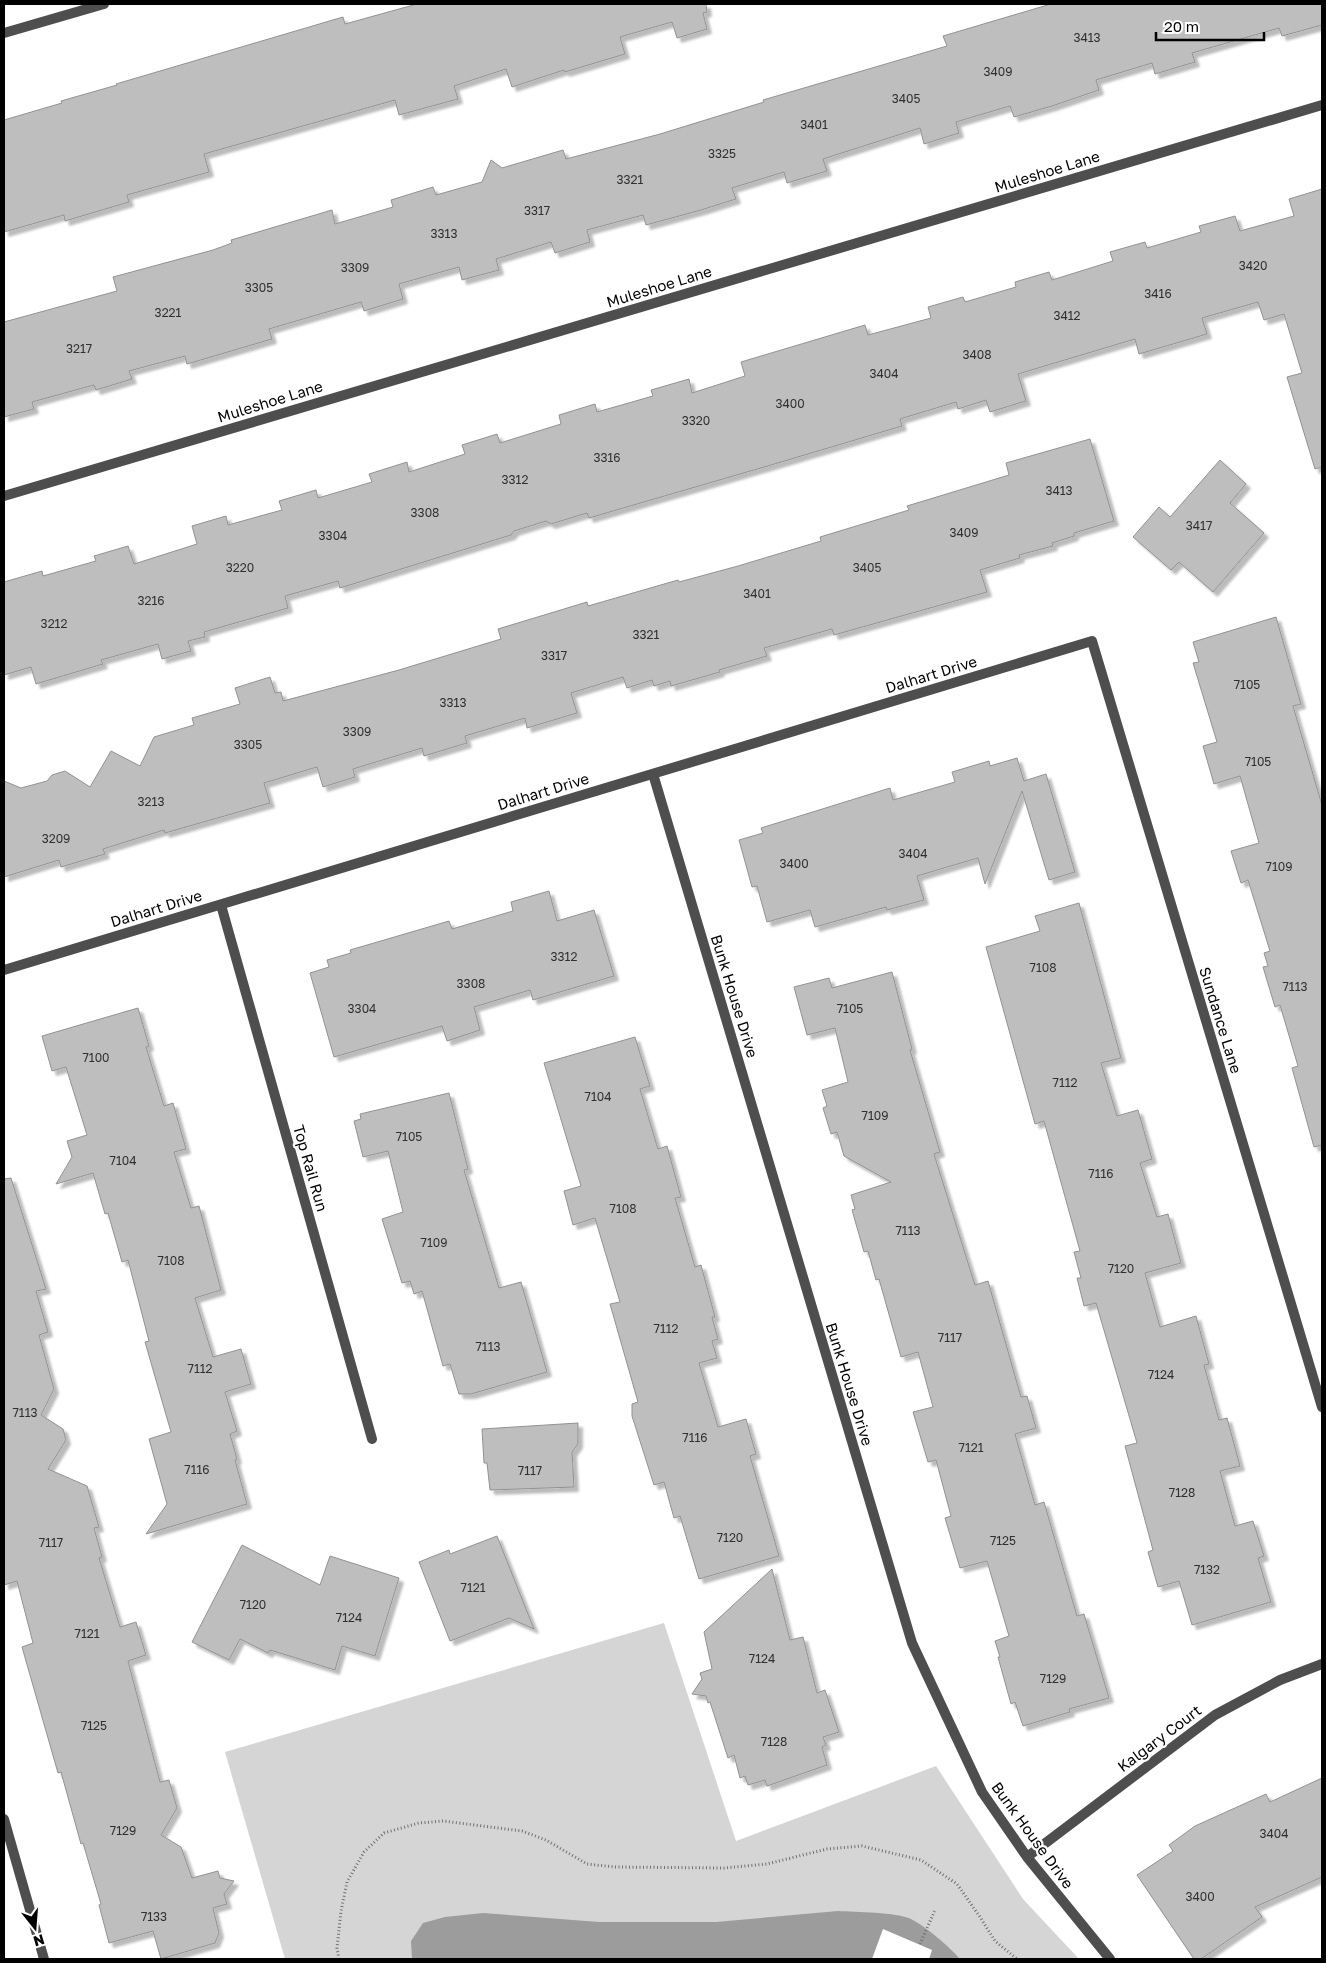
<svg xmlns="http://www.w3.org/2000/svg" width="1326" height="1963" viewBox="0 0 1326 1963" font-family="'Golos Text',sans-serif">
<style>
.green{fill:#d5d5d5}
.water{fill:#9c9c9c}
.pier{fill:#fff}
.building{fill:#bebebe;stroke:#929292;filter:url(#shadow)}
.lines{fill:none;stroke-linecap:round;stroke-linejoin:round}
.path{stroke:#707070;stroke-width:3;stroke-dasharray:1 2.5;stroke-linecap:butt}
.minor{stroke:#4e4e4e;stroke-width:10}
.labels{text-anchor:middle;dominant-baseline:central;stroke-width:4.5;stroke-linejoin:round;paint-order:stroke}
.number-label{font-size:12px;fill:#303030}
.street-label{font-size:15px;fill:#000;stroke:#fff}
</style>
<defs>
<filter id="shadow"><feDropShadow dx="4.5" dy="4.5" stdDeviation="1" flood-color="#0004"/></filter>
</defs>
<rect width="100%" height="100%" fill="#fff"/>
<!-- green -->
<path class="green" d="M 664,1623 L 736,1841 L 936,1766 L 1023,1899 L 1079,1959 L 285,1959 L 225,1752 Z"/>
<!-- water -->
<path class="water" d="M 838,1911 C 856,1912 896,1912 911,1919 C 925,1926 950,1947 960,1959 L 412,1959 L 411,1941 L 423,1923 L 445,1917 L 483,1913 L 599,1922 L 716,1922 Z"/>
<!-- pier -->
<path class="pier" d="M 883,1929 L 932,1950 L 929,1959 L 872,1959 Z"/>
<!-- building -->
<path class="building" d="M 417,4 L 706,4 L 707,12 L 703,13 L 707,29 L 677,38 L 672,22 L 620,37 L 625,54 L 565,72 L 564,70 L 512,87 L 506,69 L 454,86 L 458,99 L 399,115 L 395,100 L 204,154 L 209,172 L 127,195 L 129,202 L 65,221 L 64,215 L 4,232 L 4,120 L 62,103 L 61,101 L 117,85 L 116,84 L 343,17 L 345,24 Z
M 1051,4 L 1322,4 L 1322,25 L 1282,36 L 1279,28 L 1192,53 L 1195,62 L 1155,74 L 1152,63 L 1096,80 L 1099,90 L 1052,106 L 1014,117 L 1010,106 L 956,122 L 959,133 L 924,144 L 920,128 L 823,159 L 827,171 L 787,183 L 784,172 L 732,188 L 736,199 L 701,210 L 646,225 L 643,215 L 587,230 L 590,242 L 555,253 L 551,242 L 496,259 L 499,270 L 462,280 L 459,267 L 399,284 L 403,299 L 364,311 L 361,302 L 269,329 L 272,339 L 187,364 L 185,356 L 129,371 L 132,379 L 96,390 L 94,385 L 32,402 L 34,409 L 4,417 L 4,322 L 117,291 L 113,277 L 213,250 L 232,243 L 231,240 L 332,210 L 335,224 L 393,207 L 391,200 L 433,187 L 436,195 L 482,182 L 491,160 L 502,168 L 563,150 L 566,159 L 660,134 L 764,102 L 763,100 L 947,46 L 943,36 Z
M 1322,189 L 1322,467 L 1315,469 L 1287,377 L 1302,373 L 1284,314 L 1264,320 L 1258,302 L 1202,318 L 1207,334 L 1139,354 L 1135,339 L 1018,374 L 1026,401 L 990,412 L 986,400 L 958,409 L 956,402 L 900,419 L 902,426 L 771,465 L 589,518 L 587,513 L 551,524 L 546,521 L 514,531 L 511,535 L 340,588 L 338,581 L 285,596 L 288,608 L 204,632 L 205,637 L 188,641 L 191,651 L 162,659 L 158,644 L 101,660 L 103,664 L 36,684 L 31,667 L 4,675 L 4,582 L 42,571 L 43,576 L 96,561 L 94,556 L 128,546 L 134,564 L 197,544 L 192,526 L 226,516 L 228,525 L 282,510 L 279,501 L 316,490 L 318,498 L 372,482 L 369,474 L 407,462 L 409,472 L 465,454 L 462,445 L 497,434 L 500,443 L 561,424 L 559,415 L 595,404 L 597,412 L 653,396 L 651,390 L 689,379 L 692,393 L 745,376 L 741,362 L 865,325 L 868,335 L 931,318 L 928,307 L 963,297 L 965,302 L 1016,287 L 1015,282 L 1049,272 L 1052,280 L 1113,261 L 1110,252 L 1145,242 L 1147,248 L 1201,232 L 1199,226 L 1235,216 L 1240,231 L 1294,216 L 1289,199 Z
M 1090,439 L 1114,521 L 1074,533 L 1074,536 L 1052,543 L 1053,546 L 1019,555 L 1020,558 L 980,570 L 987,592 L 834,635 L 832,629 L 764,648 L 767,656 L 719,670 L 720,672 L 671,686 L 670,681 L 654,686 L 652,680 L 627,688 L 623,677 L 571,693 L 577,713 L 527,728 L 525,718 L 465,736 L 467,743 L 424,756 L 422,748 L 353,769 L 355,777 L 323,787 L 317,767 L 264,783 L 270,803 L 165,833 L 164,830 L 103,849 L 105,854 L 61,867 L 59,860 L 4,877 L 4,781 L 21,788 L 47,781 L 52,775 L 65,771 L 90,787 L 111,751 L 140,766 L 154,737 L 194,725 L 192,718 L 240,704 L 235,688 L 270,677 L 275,693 L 281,692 L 283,701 L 399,670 L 501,639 L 498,629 L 587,602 L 588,606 L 678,580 L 679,582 L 738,566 L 821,541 L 820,537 L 909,510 L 907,506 L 1009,475 L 1006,463 Z
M 1220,460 L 1246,484 L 1230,503 L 1264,533 L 1213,592 L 1179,562 L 1171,570 L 1133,537 L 1159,507 L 1170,517 Z
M 1276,617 L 1301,704 L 1293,706 L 1322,805 L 1322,1145 L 1314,1147 L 1292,1068 L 1298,1066 L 1280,1005 L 1275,1007 L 1263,967 L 1268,966 L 1264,953 L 1270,951 L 1248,880 L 1241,883 L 1231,851 L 1259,843 L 1240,776 L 1214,784 L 1203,746 L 1217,742 L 1193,663 L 1199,662 L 1193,642 Z
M 1017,758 L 1024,781 L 1046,774 L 1075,872 L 1049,880 L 1022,791 L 985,884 L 978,858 L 917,876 L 924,900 L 887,910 L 886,907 L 815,927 L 810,910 L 767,922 L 757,886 L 752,887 L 739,840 L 763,833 L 761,828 L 890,788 L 893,800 L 955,782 L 952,772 L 989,761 L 990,766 Z
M 549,891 L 557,921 L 594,910 L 614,976 L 533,1000 L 530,990 L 474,1007 L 480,1030 L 447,1041 L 442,1026 L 334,1057 L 310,973 L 329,967 L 327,960 L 351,953 L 350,950 L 449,921 L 452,929 L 513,911 L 511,902 Z
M 1079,903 L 1121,1058 L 1101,1063 L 1117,1116 L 1138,1110 L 1152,1159 L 1140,1163 L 1157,1217 L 1168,1214 L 1181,1263 L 1145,1273 L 1160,1327 L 1196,1316 L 1209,1364 L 1204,1365 L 1219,1420 L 1227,1418 L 1240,1466 L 1220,1471 L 1235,1526 L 1253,1521 L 1264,1556 L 1258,1558 L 1271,1602 L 1192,1625 L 1179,1581 L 1158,1587 L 1148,1552 L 1153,1550 L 1125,1446 L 1137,1443 L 1096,1303 L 1084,1306 L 1077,1278 L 1081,1278 L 1074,1252 L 1080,1251 L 1044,1121 L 1035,1124 L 986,947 L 1040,931 L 1035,916 Z
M 892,972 L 912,1049 L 910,1050 L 940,1152 L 934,1154 L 975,1285 L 988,1281 L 1021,1397 L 1027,1396 L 1036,1428 L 1015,1434 L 1035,1505 L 1044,1502 L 1077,1616 L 1084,1614 L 1109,1698 L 1069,1709 L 1070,1712 L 1023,1726 L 1015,1702 L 1011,1704 L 998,1657 L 1000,1657 L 995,1641 L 1009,1636 L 987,1561 L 960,1568 L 945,1518 L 951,1516 L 936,1460 L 928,1462 L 913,1412 L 933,1407 L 918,1352 L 901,1357 L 879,1279 L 876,1280 L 868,1251 L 864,1252 L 852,1210 L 855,1209 L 851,1195 L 891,1182 L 844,1156 L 837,1132 L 831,1134 L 823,1108 L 827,1106 L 822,1090 L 848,1082 L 835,1028 L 807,1035 L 794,987 L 829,978 L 832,988 Z
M 138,1008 L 149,1046 L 146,1047 L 164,1106 L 173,1103 L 186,1149 L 174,1152 L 191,1208 L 199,1206 L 221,1290 L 195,1298 L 213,1357 L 241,1349 L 251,1384 L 225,1392 L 237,1431 L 230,1434 L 237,1459 L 235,1460 L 247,1504 L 146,1534 L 167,1504 L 149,1439 L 171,1432 L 145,1342 L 149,1341 L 128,1260 L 122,1262 L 108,1213 L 105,1214 L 93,1173 L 56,1184 L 72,1157 L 67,1141 L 87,1135 L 66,1067 L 52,1071 L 42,1036 Z
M 635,1037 L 650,1086 L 640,1089 L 658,1149 L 667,1146 L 681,1197 L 675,1198 L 695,1267 L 701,1265 L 715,1317 L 712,1317 L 718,1339 L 712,1341 L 717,1358 L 699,1363 L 718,1427 L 746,1419 L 756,1454 L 750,1456 L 779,1556 L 699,1579 L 680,1516 L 674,1518 L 664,1482 L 654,1485 L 632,1416 L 632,1404 L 638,1402 L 610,1304 L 620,1302 L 595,1218 L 573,1225 L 564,1191 L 581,1186 L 544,1063 Z
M 449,1093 L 468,1169 L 464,1170 L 499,1288 L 521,1282 L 547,1372 L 471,1394 L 459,1394 L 450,1364 L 443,1366 L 422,1291 L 414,1294 L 410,1281 L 402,1283 L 382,1219 L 403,1212 L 388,1151 L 363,1157 L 354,1121 L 361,1119 L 360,1114 Z
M 11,1178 L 46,1289 L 36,1291 L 48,1332 L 39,1335 L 54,1389 L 41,1415 L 63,1429 L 66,1440 L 48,1469 L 87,1486 L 99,1527 L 94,1528 L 102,1557 L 99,1558 L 120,1627 L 136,1622 L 146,1655 L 128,1661 L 160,1782 L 169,1780 L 177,1808 L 161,1835 L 181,1847 L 192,1878 L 218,1871 L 220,1878 L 234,1881 L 224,1894 L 227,1904 L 213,1908 L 219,1933 L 215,1943 L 161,1959 L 153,1931 L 109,1943 L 99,1905 L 101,1904 L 83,1843 L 81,1844 L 61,1772 L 58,1773 L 22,1647 L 33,1643 L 17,1581 L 4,1585 L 4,1179 Z
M 578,1423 L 578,1444 L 572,1452 L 574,1487 L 490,1490 L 487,1463 L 484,1463 L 482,1429 Z
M 497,1536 L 534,1629 L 509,1618 L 450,1641 L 419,1562 L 449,1550 L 450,1554 Z
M 242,1545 L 320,1585 L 330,1556 L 399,1578 L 375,1656 L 342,1646 L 335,1670 L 270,1650 L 268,1653 L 240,1639 L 229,1660 L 192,1642 Z
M 772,1569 L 790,1640 L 803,1637 L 817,1693 L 825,1690 L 839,1732 L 823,1737 L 826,1745 L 822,1747 L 827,1765 L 767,1786 L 765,1780 L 748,1785 L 745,1776 L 740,1778 L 734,1755 L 728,1758 L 710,1702 L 708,1703 L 706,1696 L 692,1694 L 702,1679 L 700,1673 L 712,1669 L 704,1632 Z
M 1322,1778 L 1322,1877 L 1255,1907 L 1262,1917 L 1201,1959 L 1194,1959 L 1137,1875 L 1173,1851 L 1169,1845 L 1195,1826 L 1266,1794 L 1270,1802 Z"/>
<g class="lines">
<!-- path -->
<path class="path" d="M 920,1944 L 935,1910
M 339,1959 L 337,1948 L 341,1911 L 347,1882 L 364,1852 L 384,1833 L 419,1823 L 443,1821 L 522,1831 L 546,1840 L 587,1864 L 615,1867 L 724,1868 L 767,1864 L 827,1849 L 862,1846 L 921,1860 L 957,1884 L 980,1917 L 995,1941 L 1017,1959"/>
<!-- minor -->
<path class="minor" d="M 4,33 L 104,4
M 4,496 L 1322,105
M 653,774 L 912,1643 L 982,1792 L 1027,1857 L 1110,1959
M 221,905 L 372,1439
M 4,970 L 1092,641 L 1322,1407
M 4,1819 L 44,1959
M 1027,1857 L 1215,1715 L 1280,1680 L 1322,1664"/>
</g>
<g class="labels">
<!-- number labels -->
<g class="number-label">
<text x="1087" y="37">3413</text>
<text x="998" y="71">3409</text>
<text x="906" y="98">3405</text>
<text x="814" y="124">3401</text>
<text x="722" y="153">3325</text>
<text x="630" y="179">3321</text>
<text x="537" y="210">3317</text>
<text x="444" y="233">3313</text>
<text x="1253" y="265">3420</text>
<text x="355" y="267">3309</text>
<text x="259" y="287">3305</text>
<text x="1158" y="293">3416</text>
<text x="168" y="312">3221</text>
<text x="1067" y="315">3412</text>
<text x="79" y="348">3217</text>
<text x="977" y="354">3408</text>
<text x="884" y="373">3404</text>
<text x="790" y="403">3400</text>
<text x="696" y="420">3320</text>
<text x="607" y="457">3316</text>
<text x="515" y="479">3312</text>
<text x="1059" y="490">3413</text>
<text x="425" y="512">3308</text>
<text x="1199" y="525">3417</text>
<text x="964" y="532">3409</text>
<text x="333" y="535">3304</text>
<text x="240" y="567">3220</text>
<text x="867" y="567">3405</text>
<text x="757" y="593">3401</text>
<text x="151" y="600">3216</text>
<text x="54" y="623">3212</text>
<text x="646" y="634">3321</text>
<text x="554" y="655">3317</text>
<text x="1247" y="684">7105</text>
<text x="453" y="702">3313</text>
<text x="357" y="731">3309</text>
<text x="248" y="744">3305</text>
<text x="1258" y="761">7105</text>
<text x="151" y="801">3213</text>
<text x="56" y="838">3209</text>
<text x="913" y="853">3404</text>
<text x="794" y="863">3400</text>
<text x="1279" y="866">7109</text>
<text x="564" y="956">3312</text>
<text x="1043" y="967">7108</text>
<text x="471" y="983">3308</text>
<text x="1295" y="986">7113</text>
<text x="362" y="1008">3304</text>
<text x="850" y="1008">7105</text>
<text x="96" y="1057">7100</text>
<text x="1065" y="1082">7112</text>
<text x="598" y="1096">7104</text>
<text x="875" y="1115">7109</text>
<text x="409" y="1136">7105</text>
<text x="123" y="1160">7104</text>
<text x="1101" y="1173">7116</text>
<text x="623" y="1208">7108</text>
<text x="908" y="1230">7113</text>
<text x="434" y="1242">7109</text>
<text x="171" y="1260">7108</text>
<text x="1121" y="1268">7120</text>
<text x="666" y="1328">7112</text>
<text x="950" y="1337">7117</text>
<text x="488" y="1346">7113</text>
<text x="200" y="1368">7112</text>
<text x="1161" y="1374">7124</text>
<text x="25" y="1412">7113</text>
<text x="695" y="1437">7116</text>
<text x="971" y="1447">7121</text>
<text x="197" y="1469">7116</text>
<text x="530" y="1470">7117</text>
<text x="1182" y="1492">7128</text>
<text x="730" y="1537">7120</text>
<text x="1003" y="1540">7125</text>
<text x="51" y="1542">7117</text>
<text x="1207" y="1569">7132</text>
<text x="473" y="1587">7121</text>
<text x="253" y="1604">7120</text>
<text x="349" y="1617">7124</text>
<text x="87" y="1633">7121</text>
<text x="762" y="1658">7124</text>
<text x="1053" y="1678">7129</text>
<text x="94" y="1725">7125</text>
<text x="774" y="1741">7128</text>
<text x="123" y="1830">7129</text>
<text x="1274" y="1833">3404</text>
<text x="1200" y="1896">3400</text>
<text x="154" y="1916">7133</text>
</g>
<!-- street labels -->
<g class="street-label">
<text transform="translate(1047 171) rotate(-17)">Muleshoe Lane</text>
<text transform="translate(659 286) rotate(-17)">Muleshoe Lane</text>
<text transform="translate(270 401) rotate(-17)">Muleshoe Lane</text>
<text transform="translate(931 674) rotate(-17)">Dalhart Drive</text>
<text transform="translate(543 791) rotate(-17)">Dalhart Drive</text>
<text transform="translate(156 908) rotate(-17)">Dalhart Drive</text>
<text transform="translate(735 996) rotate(73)">Bunk House Drive</text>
<text transform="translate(1221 1020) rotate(73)">Sundance Lane</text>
<text transform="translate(311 1168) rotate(74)">Top Rail Run</text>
<text transform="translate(850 1384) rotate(73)">Bunk House Drive</text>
<text transform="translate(1159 1738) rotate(-37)">Kalgary Court</text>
<text transform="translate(1033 1835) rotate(54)">Bunk House Drive</text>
</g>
</g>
<!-- border -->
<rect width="1326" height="1963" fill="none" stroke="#000000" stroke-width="10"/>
<!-- north arrow -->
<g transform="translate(35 1928) rotate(163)" stroke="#ffffff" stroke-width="4" paint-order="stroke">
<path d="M0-4L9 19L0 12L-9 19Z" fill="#000000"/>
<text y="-8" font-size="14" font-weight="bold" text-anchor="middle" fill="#000000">N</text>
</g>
<!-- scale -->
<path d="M1156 32v8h108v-8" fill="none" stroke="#000000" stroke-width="2.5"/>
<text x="1164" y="32" font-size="15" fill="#000000" stroke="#ffffff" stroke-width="4" paint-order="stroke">20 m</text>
</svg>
